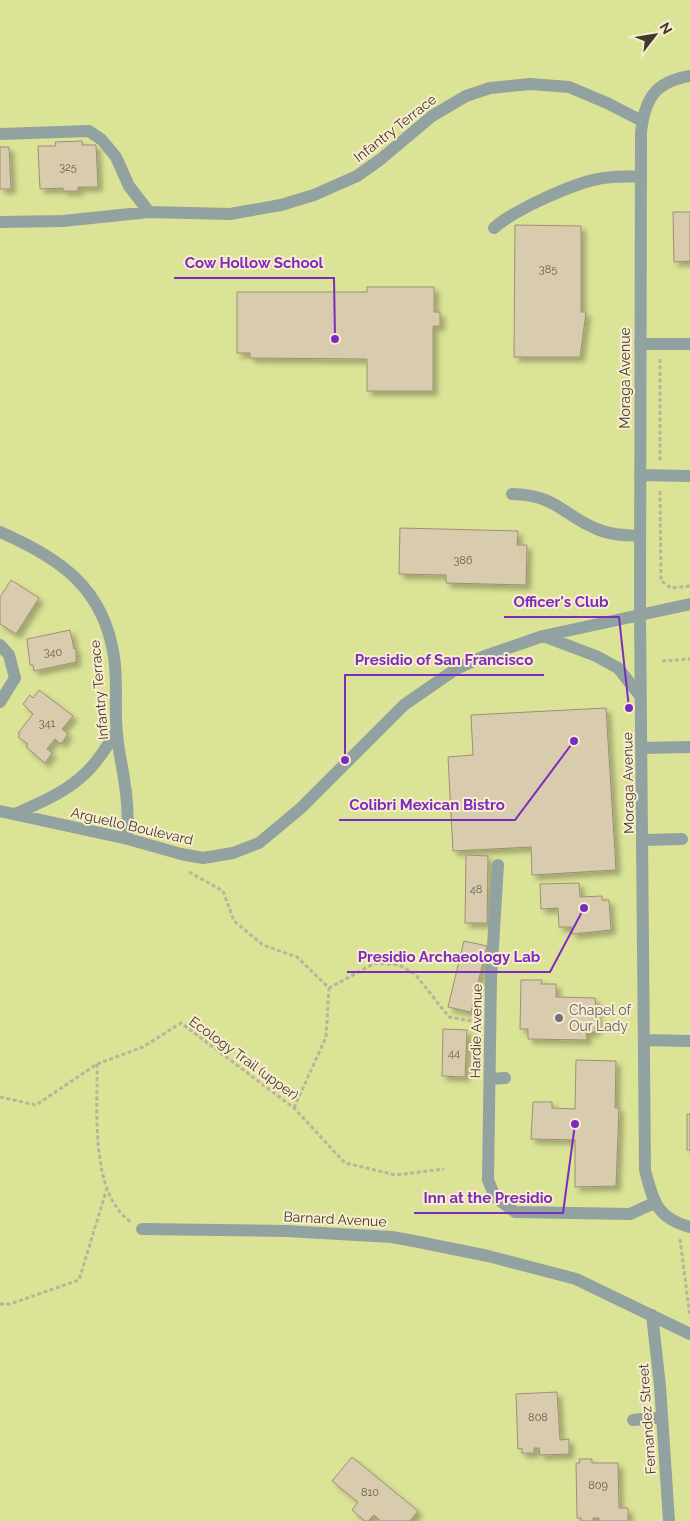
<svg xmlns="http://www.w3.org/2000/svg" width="690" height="1521" viewBox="0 0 690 1521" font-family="Raleway,sans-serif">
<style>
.green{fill:#dbe397}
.building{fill:#d9cbae;stroke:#9d9074;filter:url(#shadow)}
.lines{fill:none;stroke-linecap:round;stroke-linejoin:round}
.path{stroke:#bdb29a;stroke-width:3;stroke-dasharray:4 2.5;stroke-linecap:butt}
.minor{stroke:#91a2a1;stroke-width:12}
.worship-dot{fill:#6b7280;stroke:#faecce;stroke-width:2}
.labels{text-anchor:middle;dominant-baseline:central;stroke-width:4;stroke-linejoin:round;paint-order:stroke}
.number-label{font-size:11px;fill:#665e4e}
.street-label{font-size:14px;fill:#3f3a2e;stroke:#faecce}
.worship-label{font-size:14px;fill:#5b616d;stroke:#faecce;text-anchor:start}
.leader{fill:none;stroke:#7b2cbf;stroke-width:2}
.callout-dot{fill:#7b2cbf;stroke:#faecce;stroke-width:2}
.callout-label{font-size:15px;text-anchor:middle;font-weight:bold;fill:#7b2cbf;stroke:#faecce;stroke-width:4;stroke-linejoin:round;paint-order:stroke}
</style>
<defs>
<filter id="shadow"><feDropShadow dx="4.5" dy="4.5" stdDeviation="2.5" flood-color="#0004"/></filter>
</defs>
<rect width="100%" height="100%" fill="#faecce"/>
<!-- green -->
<path class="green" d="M 0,0 L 690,0 L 690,1521 L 0,1521 Z"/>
<!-- building -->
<path class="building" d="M 82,141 L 82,145 L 96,145 L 98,187 L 78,187 L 78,191 L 63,191 L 63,188 L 40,189 L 38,146 L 56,146 L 55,142 Z
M 0,147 L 9,147 L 11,189 L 0,189 Z
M 673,212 L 690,212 L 690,261 L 674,262 Z
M 515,225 L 581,226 L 581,312 L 586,312 L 580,357 L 514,357 Z
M 367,287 L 434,287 L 434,312 L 440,312 L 440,326 L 433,326 L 433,391 L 367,391 L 367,359 L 250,358 L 250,353 L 237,353 L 237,292 L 367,292 Z
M 400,528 L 518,531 L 517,545 L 527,545 L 526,585 L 446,583 L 446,575 L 399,574 Z
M 11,580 L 39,598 L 16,634 L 0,624 L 0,597 Z
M 70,630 L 74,649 L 76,648 L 76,662 L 34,671 L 33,665 L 30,665 L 27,639 Z
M 39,690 L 73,716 L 62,729 L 68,734 L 61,744 L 55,739 L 47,749 L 52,753 L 45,763 L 26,747 L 28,744 L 18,737 L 20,734 L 18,733 L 33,714 L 23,704 L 30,695 L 33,698 Z
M 606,708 L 616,870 L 532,875 L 531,847 L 453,851 L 448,757 L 473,755 L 471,715 Z
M 466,855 L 488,856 L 487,923 L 465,923 Z
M 579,883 L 580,897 L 602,896 L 602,900 L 609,900 L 611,930 L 572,934 L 572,927 L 559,927 L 558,908 L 541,909 L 540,884 Z
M 464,941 L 487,946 L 471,1012 L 448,1007 Z
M 521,980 L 542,980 L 541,984 L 556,984 L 556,997 L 595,998 L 598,1027 L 595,1027 L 595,1032 L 586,1032 L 587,1040 L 528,1039 L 528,1029 L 520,1029 Z
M 443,1029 L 467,1030 L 465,1077 L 442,1076 Z
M 576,1060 L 616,1061 L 615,1108 L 619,1108 L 616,1186 L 575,1187 L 575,1140 L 531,1139 L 533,1102 L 552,1102 L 552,1108 L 575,1109 Z
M 687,1114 L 690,1114 L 690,1150 L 687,1150 Z
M 557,1392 L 560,1440 L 569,1439 L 569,1454 L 540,1455 L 539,1448 L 534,1448 L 534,1453 L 522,1453 L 522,1448 L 518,1449 L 516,1394 Z
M 352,1457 L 418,1511 L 410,1521 L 381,1521 L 374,1515 L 368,1521 L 365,1521 L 352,1510 L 358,1502 L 332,1481 Z
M 579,1459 L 592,1459 L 592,1463 L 618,1463 L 619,1508 L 628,1508 L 628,1521 L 599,1521 L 599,1518 L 593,1518 L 593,1521 L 581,1521 L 581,1518 L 577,1518 L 576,1463 L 580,1463 Z"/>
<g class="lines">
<!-- path -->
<path class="path" d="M 660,359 L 660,460
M 660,491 L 661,581 L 671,588 L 690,586
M 662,661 L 690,659
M 189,872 L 223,891 L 234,921 L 263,945 L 297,957 L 329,988 L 375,963 L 399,965 L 415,974 L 449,1017 L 477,1022
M 97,1064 C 98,1109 89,1193 131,1222
M 0,1097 L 36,1105 L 97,1064 L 143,1047 L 181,1023 L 294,1108 L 345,1163 L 396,1175 L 444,1169
M 294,1108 L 326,1037 L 329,988
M 680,1239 L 690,1317
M 0,1304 L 10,1304 L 79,1280 L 107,1188"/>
<!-- minor -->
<path class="minor" d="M 690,76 C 655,82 645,98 641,132 L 640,615 L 645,1170 C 653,1200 656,1218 690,1227
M 0,134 L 89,131 L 102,140 L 116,157 L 129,186 L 149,212
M 0,222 L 63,221 L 149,212 L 230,214 L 281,205 L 314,195 L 357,176 L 381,159 L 432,116 L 466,96 L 490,88 L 530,84 L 569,87 L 607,103 L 642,121
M 494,228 C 514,210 572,184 598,179 C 611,176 627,177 640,176
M 640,344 L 690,344
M 640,475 L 690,476
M 512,494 C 557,495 562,515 597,529 C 610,535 625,535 640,536
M 0,532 C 60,558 104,588 114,657 C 118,682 114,708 117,733 C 118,751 123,768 125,786 C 128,803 128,821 128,839
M 543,636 L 596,656 L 618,668 L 641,697
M 0,645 L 9,655 L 15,678 L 0,702
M 642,748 L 690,747
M 0,811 L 128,839 L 181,854 L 203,858 L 233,853 L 259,843 L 301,808 L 404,705 L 456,669 L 485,656 L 543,636 L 690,604
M 15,814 C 37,804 62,794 80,778 C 95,766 106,748 116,732
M 644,840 L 682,839
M 498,865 L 491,978 L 488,1180 L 495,1197 L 515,1212 L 630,1214 L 654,1203
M 645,1040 L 690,1041
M 490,1079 L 505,1078
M 142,1229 L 286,1231 L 392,1237 L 419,1242 L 488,1256 L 576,1279 L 690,1334
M 652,1315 L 660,1386 L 669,1521
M 633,1420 L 662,1417"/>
</g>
<!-- markers -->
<circle class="worship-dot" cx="559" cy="1018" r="5"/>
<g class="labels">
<!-- number labels -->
<g class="number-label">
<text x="68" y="167">325</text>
<text x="548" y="269">385</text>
<text x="463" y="560">386</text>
<text x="53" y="652">340</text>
<text x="47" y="723">341</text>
<text x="476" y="889">48</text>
<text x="454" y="1053">44</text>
<text x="538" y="1417">808</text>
<text x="598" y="1485">809</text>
<text x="370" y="1492">810</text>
</g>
<!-- street labels -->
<g class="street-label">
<text transform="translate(395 128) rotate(-38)">Infantry Terrace</text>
<text transform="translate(625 378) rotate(-90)">Moraga Avenue</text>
<text transform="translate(99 690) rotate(-95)">Infantry Terrace</text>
<text transform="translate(628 783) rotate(-91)">Moraga Avenue</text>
<text transform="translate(132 826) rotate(13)">Arguello Boulevard</text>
<text transform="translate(476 1031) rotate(-89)">Hardie Avenue</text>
<text transform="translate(244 1058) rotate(36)">Ecology Trail (upper)</text>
<text transform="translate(335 1219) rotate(3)">Barnard Avenue</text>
<text transform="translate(647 1419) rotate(-94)">Fernandez Street</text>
</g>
<!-- worship labels -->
<g class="worship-label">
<text x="569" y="1010">Chapel of<tspan x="569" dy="16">Our Lady</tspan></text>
</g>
</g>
<!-- callouts -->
<path class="leader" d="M335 339L334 278H174M629 708L619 617H504M345 760L345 675H544M574 741L515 820H339M584 908L550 972H347M575 1124L563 1213H414"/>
<g class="callout-dot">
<circle cx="335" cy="339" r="5"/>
<circle cx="629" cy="708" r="5"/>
<circle cx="345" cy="760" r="5"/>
<circle cx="574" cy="741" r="5"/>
<circle cx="584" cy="908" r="5"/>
<circle cx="575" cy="1124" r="5"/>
</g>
<g class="callout-label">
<text x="254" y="268">Cow Hollow School</text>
<text x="561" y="607">Officer's Club</text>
<text x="444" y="665">Presidio of San Francisco</text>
<text x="427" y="810">Colibri Mexican Bistro</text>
<text x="449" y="962">Presidio Archaeology Lab</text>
<text x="488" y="1203">Inn at the Presidio</text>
</g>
<!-- north arrow -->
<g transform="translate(655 35) rotate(59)" stroke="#faecce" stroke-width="4" paint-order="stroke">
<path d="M0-4L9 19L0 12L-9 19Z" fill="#3f3a2e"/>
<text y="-8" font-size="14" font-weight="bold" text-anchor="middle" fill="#3f3a2e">N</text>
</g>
</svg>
